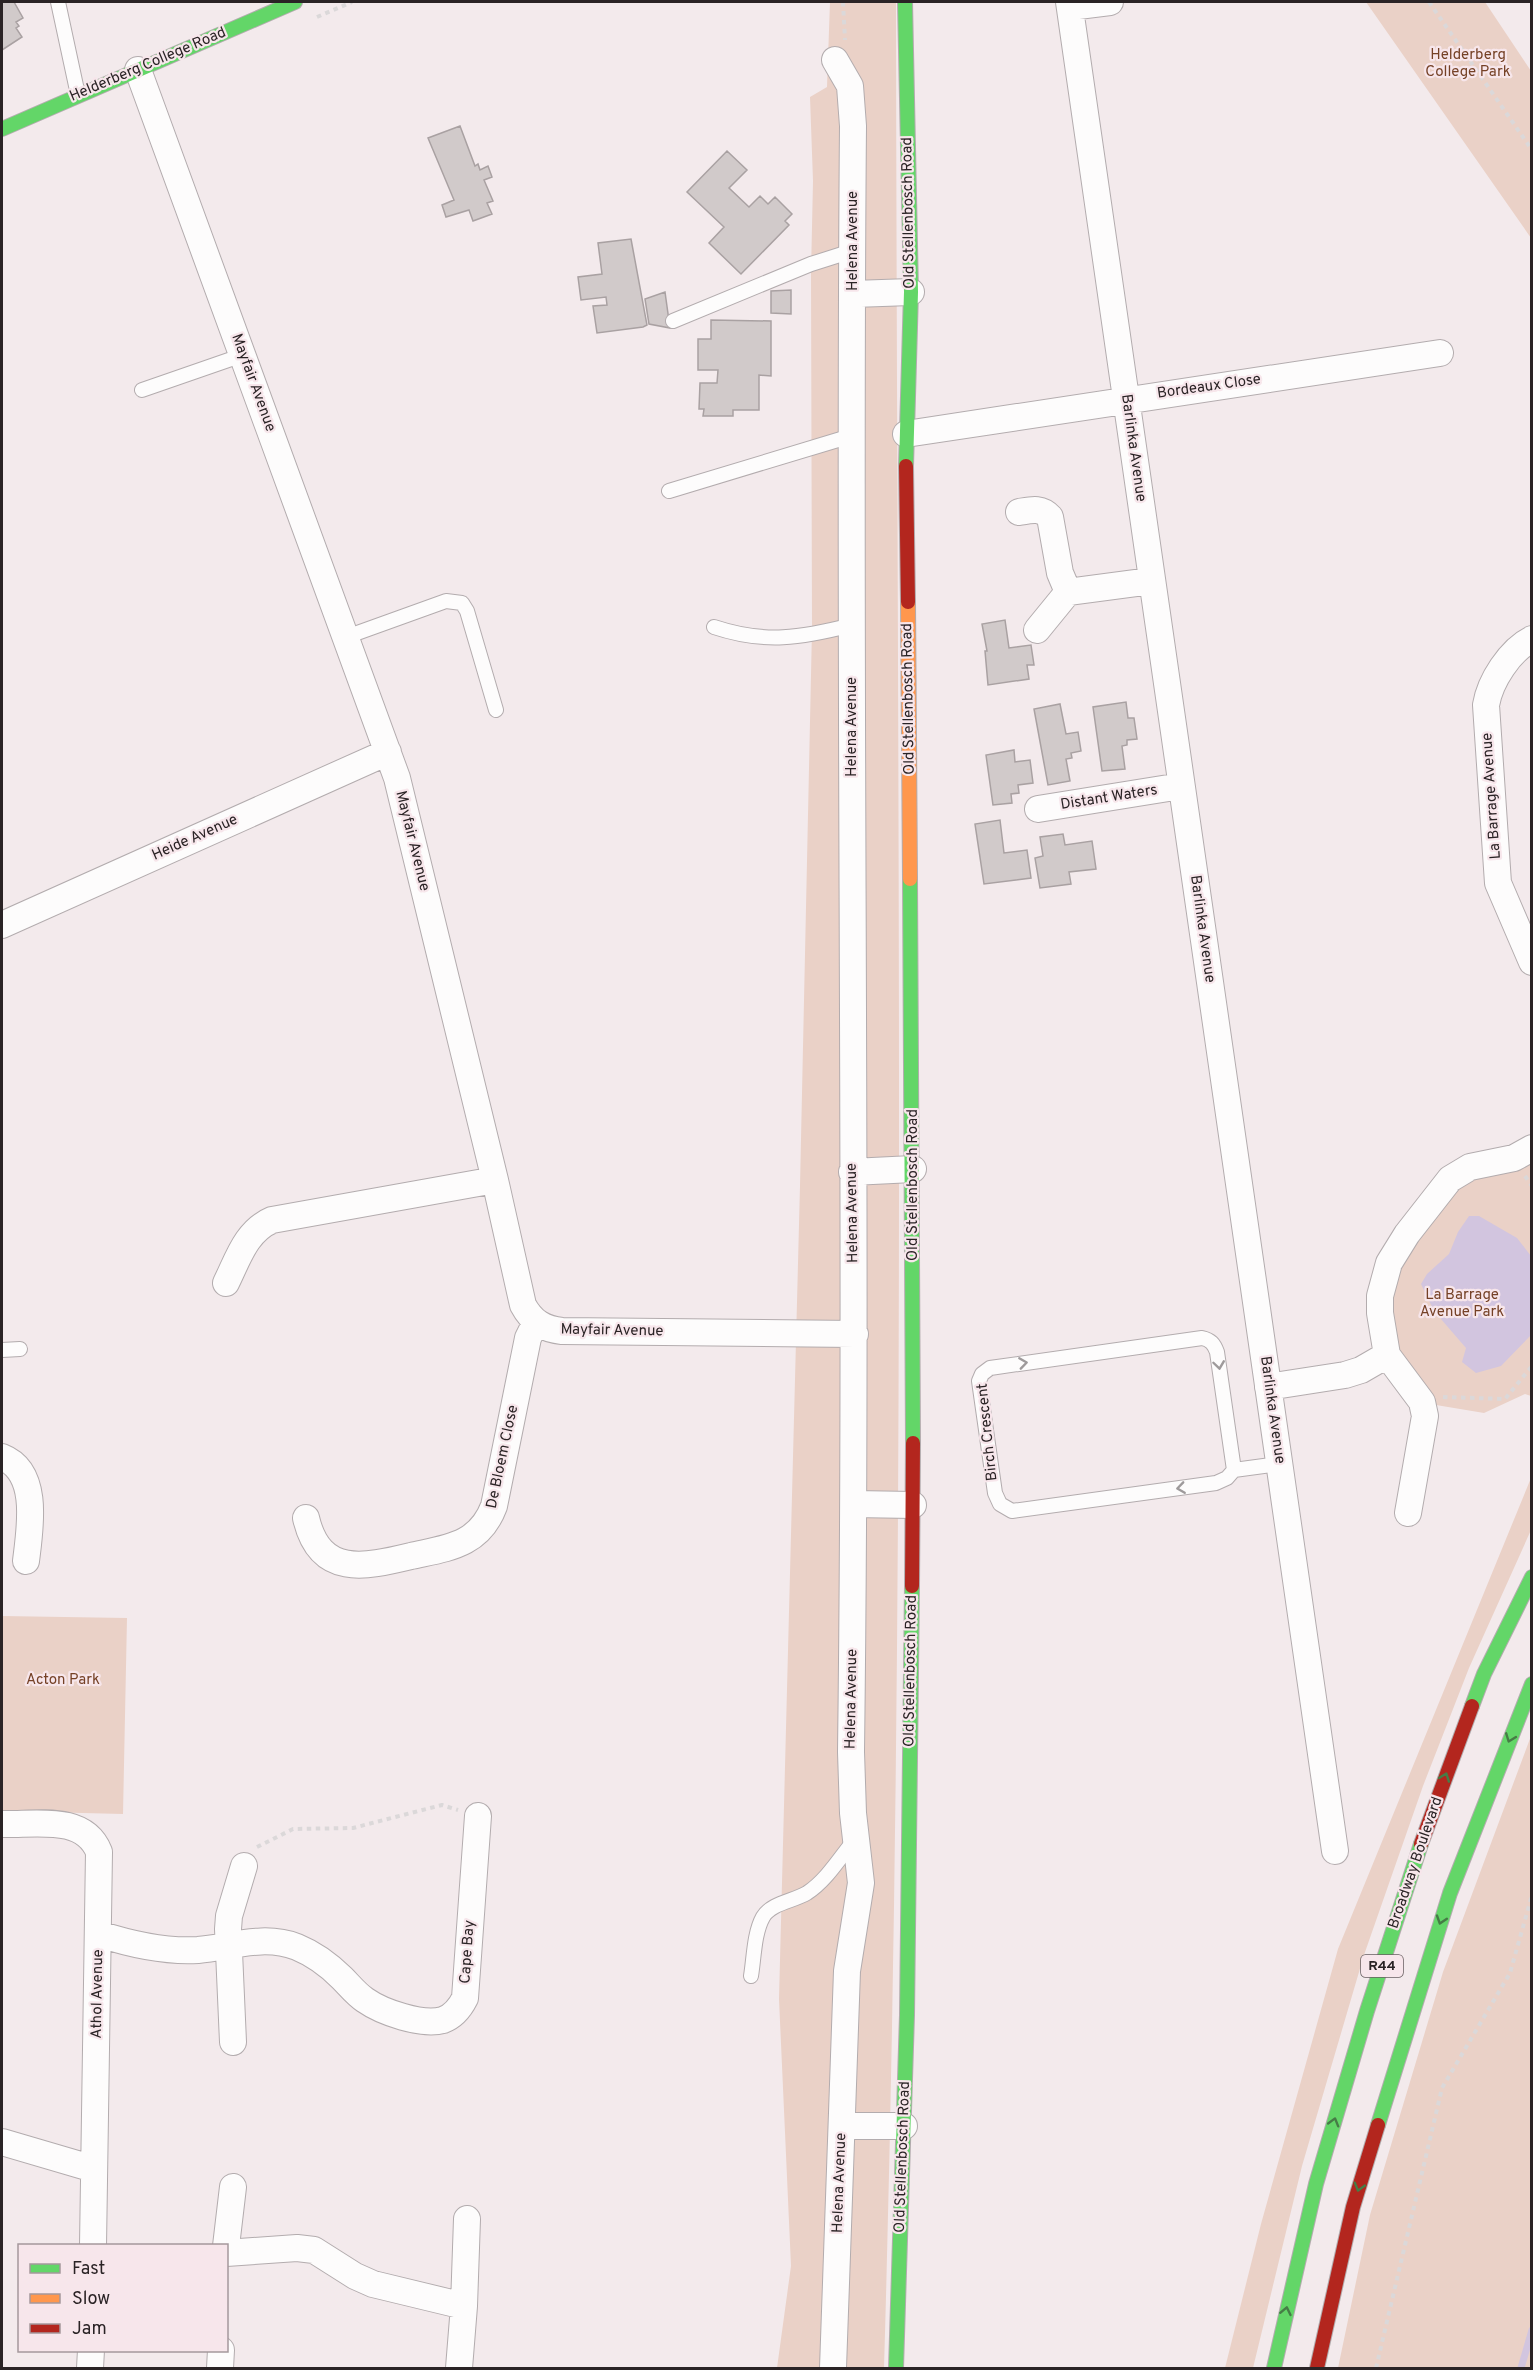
<svg xmlns="http://www.w3.org/2000/svg" width="1533" height="2370" viewBox="0 0 1533 2370" font-family="Overpass,sans-serif">
<style>
.green{fill:#ead1c7}
.water{fill:#d2c5df}
.lines{fill:none;stroke-linecap:round;stroke-linejoin:round}
.stream{stroke:#d2c5df;stroke-width:7}
.building{fill:#d1caca;stroke:#a9a1a2;stroke-width:1.5}
.lane-casing{stroke:#b3acae;stroke-width:16}
.street-casing{stroke:#b3acae;stroke-width:28}
.fast-casing{stroke:#b3acae;stroke-width:16}
.slow-casing{stroke:#b3acae;stroke-width:16}
.jam-casing{stroke:#b3acae;stroke-width:16}
.path{stroke:#dbd8d9;stroke-width:4;stroke-dasharray:4.5 4.5;stroke-linecap:butt}
.lane{stroke:#fdfcfc;stroke-width:14}
.street{stroke:#fdfcfc;stroke-width:26}
.fast{stroke:#63d668;stroke-width:14}
.slow{stroke:#ff974d;stroke-width:14}
.jam{stroke:#b3261e;stroke-width:14}
.oneway{stroke:#9e9a9b}
.oneway2{stroke:#467c46}
.labels{text-anchor:middle;dominant-baseline:central;stroke-width:4.5;stroke-linejoin:round;paint-order:stroke}
.shield{fill:#f7e6eb;stroke:#685e60;stroke-width:1.5}
.shield-label{font-size:14px;font-weight:bold;fill:#2a2325}
.park-label{font-size:15px;fill:#754126;stroke:#f7e6eb}
.street-label{font-size:15px;fill:#2a2325;stroke:#f7e6eb}
</style>
<rect width="100%" height="100%" fill="#f3eaec"/>
<!-- green -->
<path class="green" d="M 830,2 L 896,2 C 897,790 907,1580 884,2368 L 777,2368 L 791,2266 L 779,1999 L 800,1186 L 812,629 L 811,273 L 813,181 L 810,97 L 827,87 Z
M 1366,2 L 1485,2 L 1531,71 L 1531,238 Z
M 1531,1161 L 1531,1396 L 1525,1394 L 1484,1413 L 1436,1405 L 1401,1355 L 1391,1312 L 1395,1283 L 1409,1251 L 1430,1219 L 1469,1177 Z
M 1531,1478 L 1531,1530 L 1469,1668 L 1423,1786 L 1364,1955 L 1302,2166 L 1253,2368 L 1225,2368 L 1261,2224 L 1338,1949 Z
M 2,1616 L 127,1618 L 123,1814 L 2,1811 Z
M 1531,1736 L 1531,2368 L 1338,2368 L 1370,2215 L 1443,1972 Z"/>
<!-- water -->
<path class="water" d="M 1469,1216 L 1479,1216 L 1517,1238 L 1531,1256 L 1531,1335 L 1501,1366 L 1476,1373 L 1462,1362 L 1466,1348 L 1434,1311 L 1421,1284 L 1427,1274 L 1449,1254 L 1458,1232 Z"/>
<g class="lines">
<!-- stream -->
<path class="stream" d="M 1521,2368 L 1532,2330"/>
</g>
<!-- building -->
<path class="building" d="M 2,2 L 14,2 L 23,18 L 16,22 L 19,26 L 16,28 L 22,37 L 2,50 Z
M 460,126 L 475,166 L 478,164 L 480,170 L 488,166 L 492,177 L 484,180 L 493,201 L 487,203 L 492,214 L 473,221 L 469,210 L 446,217 L 442,205 L 454,200 L 428,138 Z
M 727,151 L 747,170 L 729,188 L 749,207 L 760,196 L 768,204 L 775,197 L 792,214 L 785,221 L 789,225 L 741,274 L 709,243 L 724,227 L 687,192 Z
M 631,239 L 647,325 L 643,327 L 597,333 L 593,306 L 607,305 L 606,297 L 581,300 L 578,277 L 602,274 L 598,243 Z
M 791,290 L 791,314 L 771,313 L 771,291 Z
M 665,292 L 670,328 L 649,324 L 645,299 Z
M 711,320 L 771,321 L 771,376 L 759,375 L 759,410 L 733,410 L 733,416 L 703,416 L 704,409 L 699,409 L 700,383 L 717,383 L 718,370 L 698,370 L 698,339 L 711,339 Z
M 1005,620 L 1009,648 L 1031,645 L 1034,665 L 1027,665 L 1029,679 L 988,685 L 985,651 L 987,651 L 982,624 Z
M 1126,702 L 1128,718 L 1134,718 L 1137,739 L 1127,740 L 1127,745 L 1122,746 L 1125,769 L 1102,771 L 1093,707 Z
M 1060,704 L 1066,734 L 1078,732 L 1081,751 L 1071,753 L 1072,758 L 1066,759 L 1070,781 L 1048,785 L 1034,709 Z
M 1014,750 L 1015,762 L 1030,760 L 1033,783 L 1018,785 L 1019,793 L 1011,794 L 1012,803 L 993,805 L 986,755 Z
M 1000,820 L 1004,853 L 1027,850 L 1031,878 L 984,884 L 975,824 Z
M 1063,834 L 1065,845 L 1092,841 L 1096,869 L 1069,872 L 1071,884 L 1040,888 L 1035,858 L 1043,856 L 1040,837 Z"/>
<g class="lines">
<defs>
<path id="lane" d="M 58,2 L 78,95
M 673,321 L 811,264 L 852,251
M 142,390 L 243,355
M 669,491 L 851,436
M 714,627 C 765,644 801,638 852,625
M 346,637 L 446,601 L 462,603 L 467,611 L 496,710
M 2,1350 L 20,1349
M 1234,1470 L 1217,1352 C 1214,1344 1211,1340 1202,1338 L 990,1368 L 982,1374 L 979,1381 L 995,1493 L 1000,1504 L 1012,1511 L 1216,1483 L 1227,1478 L 1234,1470 L 1279,1464
M 751,1976 C 754,1958 754,1933 763,1917 C 771,1903 794,1901 807,1893 C 827,1880 841,1856 856,1838"/>
<path id="street" d="M 1069,2 L 1335,1851
M 1070,7 L 1110,2
M 138,70 L 397,778 L 495,1180 L 523,1305 C 532,1322 544,1329 562,1331 L 855,1334
M 853,294 L 911,292
M 906,434 L 1440,353
M 1019,512 C 1031,510 1041,507 1050,517 L 1060,573 L 1068,592
M 1037,630 L 1068,592 L 1151,581
M 1532,639 C 1510,650 1490,681 1486,705 L 1498,883 L 1532,962
M 1038,809 L 1181,786
M 2,925 L 388,752
M 852,1172 L 913,1169
M 226,1283 C 238,1259 246,1231 272,1220 L 495,1180
M 1268,1387 L 1345,1375 L 1361,1370 L 1387,1355
M 2,1457 C 40,1472 30,1528 26,1561
M 854,1504 L 913,1505
M 1408,1513 L 1425,1416 L 1422,1402 L 1387,1355 L 1380,1313 L 1380,1296 L 1389,1263 L 1407,1234 L 1450,1179 L 1470,1167 L 1514,1158 L 1532,1148
M 306,1518 C 320,1578 365,1567 411,1556 C 447,1548 479,1546 494,1506 L 528,1338 L 536,1322
M 2,1824 C 35,1825 84,1814 99,1852 L 93,2246
M 99,1934 C 130,1944 165,1952 198,1950 C 231,1947 264,1934 297,1947 C 314,1954 329,1965 342,1978 C 350,1986 356,1994 365,2000 C 382,2012 422,2026 443,2020 C 454,2016 460,2008 465,1998 L 478,1816
M 233,2042 L 228,1929 L 229,1916 L 244,1866
M 843,2126 L 904,2126
M 2,2142 L 94,2169
M 226,2246 L 233,2187
M 226,2253 L 297,2248 L 314,2250 L 355,2276 L 373,2284 L 464,2306
M 90,2368 L 91,2350
M 220,2368 L 221,2350
M 459,2368 L 464,2306 L 467,2219
M 833,2368 L 847,1971 L 861,1883 L 853,1813 L 851,1752 C 858,1210 848,668 853,126 L 850,86 L 835,60"/>
<path id="fast" d="M 905,2 L 911,292 L 906,466
M 2,129 L 295,2
M 910,879 L 913,1443
M 1472,1706 L 1484,1674 L 1532,1577
M 1378,2125 L 1450,1893 L 1532,1684
M 896,2368 L 907,2015 L 912,1586
M 1274,2368 L 1316,2184 L 1367,2011 L 1421,1844"/>
<path id="slow" d="M 908,602 L 910,879"/>
<path id="jam" d="M 906,466 L 908,602
M 912,1586 L 913,1443
M 1421,1844 L 1472,1706
M 1317,2368 L 1353,2207 L 1378,2125"/>
</defs>
<!-- lane casing -->
<use href="#lane" class="lane-casing"/>
<!-- street casing -->
<use href="#street" class="street-casing"/>
<!-- fast casing -->
<use href="#fast" class="fast-casing"/>
<!-- slow casing -->
<use href="#slow" class="slow-casing"/>
<!-- jam casing -->
<use href="#jam" class="jam-casing"/>
<!-- path -->
<path class="path" d="M 843,2 L 845,40
M 1429,2 L 1532,150
M 317,17 L 352,2
M 1525,1176 L 1532,1186
M 1443,1397 L 1505,1399 L 1532,1366
M 257,1847 L 293,1829 L 353,1828 L 442,1805 L 458,1810
M 1376,2368 L 1442,2088 L 1510,1973 L 1532,1895"/>
<!-- lane -->
<use href="#lane" class="lane"/>
<!-- street -->
<use href="#street" class="street"/>
<!-- fast -->
<use href="#fast" class="fast"/>
<!-- slow -->
<use href="#slow" class="slow"/>
<!-- jam -->
<use href="#jam" class="jam"/>
</g>
<!-- one-way arrows -->
<defs><path id="oneway-chevron" d="M-2-3.5L2.5 0L-2 3.5" fill="none" stroke-width="1.6" stroke-linecap="round" stroke-linejoin="round" transform="scale(1.5)"/></defs>
<g class="oneway">
<use href="#oneway-chevron" transform="translate(1023 1363) rotate(-8)"/>
<use href="#oneway-chevron" transform="translate(1219 1365) rotate(82)"/>
<use href="#oneway-chevron" transform="translate(1181 1488) rotate(172)"/>
</g>
<g class="oneway2">
<use href="#oneway-chevron" transform="translate(1510 1738) rotate(111)"/>
<use href="#oneway-chevron" transform="translate(1445 1777) rotate(-70)"/>
<use href="#oneway-chevron" transform="translate(1441 1920) rotate(108)"/>
<use href="#oneway-chevron" transform="translate(1334 2122) rotate(-74)"/>
<use href="#oneway-chevron" transform="translate(1359 2187) rotate(106)"/>
<use href="#oneway-chevron" transform="translate(1286 2311) rotate(-78)"/>
</g>
<g class="labels">
<!-- shield labels -->
<rect class="shield" x="1361" y="1955" width="42" height="22" rx="4.5"/>
<g class="shield-label">
<text x="1382" y="1966">R44</text>
</g>
<!-- park labels -->
<g class="park-label">
<text x="1468" y="55">Helderberg<tspan x="1468" dy="17">College Park</tspan></text>
<text x="1462" y="1295">La Barrage<tspan x="1462" dy="17">Avenue Park</tspan></text>
<text x="63" y="1680">Acton Park</text>
</g>
<!-- street labels -->
<g class="street-label">
<text transform="translate(148 65) rotate(-23)">Helderberg College Road</text>
<text transform="translate(909 213) rotate(-91)">Old Stellenbosch Road</text>
<text transform="translate(853 241) rotate(-90)">Helena Avenue</text>
<text transform="translate(253 383) rotate(70)">Mayfair Avenue</text>
<text transform="translate(1209 387) rotate(-8)">Bordeaux Close</text>
<text transform="translate(1133 448) rotate(82)">Barlinka Avenue</text>
<text transform="translate(909 699) rotate(-91)">Old Stellenbosch Road</text>
<text transform="translate(852 727) rotate(-90)">Helena Avenue</text>
<text transform="translate(1492 796) rotate(-94)">La Barrage Avenue</text>
<text transform="translate(1109 798) rotate(-9)">Distant Waters</text>
<text transform="translate(195 838) rotate(-24)">Heide Avenue</text>
<text transform="translate(412 841) rotate(76)">Mayfair Avenue</text>
<text transform="translate(1202 929) rotate(82)">Barlinka Avenue</text>
<text transform="translate(913 1185) rotate(-90)">Old Stellenbosch Road</text>
<text transform="translate(853 1213) rotate(-91)">Helena Avenue</text>
<text transform="translate(612 1331) rotate(1)">Mayfair Avenue</text>
<text transform="translate(1272 1410) rotate(82)">Barlinka Avenue</text>
<text transform="translate(988 1432) rotate(-96)">Birch Crescent</text>
<text transform="translate(503 1457) rotate(-78)">De Bloem Close</text>
<text transform="translate(911 1671) rotate(-89)">Old Stellenbosch Road</text>
<text transform="translate(852 1699) rotate(-89)">Helena Avenue</text>
<text transform="translate(1416 1863) rotate(-71)">Broadway Boulevard</text>
<text transform="translate(468 1952) rotate(-86)">Cape Bay</text>
<text transform="translate(98 1994) rotate(-89)">Athol Avenue</text>
<text transform="translate(903 2157) rotate(-88)">Old Stellenbosch Road</text>
<text transform="translate(840 2183) rotate(-88)">Helena Avenue</text>
</g>
</g>
<!-- border -->
<rect width="1533" height="2370" fill="none" stroke="#2a2325" stroke-width="6"/>
<!-- legend -->
<rect x="18" y="2244" width="210" height="108" fill="#f7e6eb" stroke="#a5989c" stroke-width="1.5"/>
<rect x="30" y="2264" width="30" height="9" fill="#63d668" stroke="#a5989c" stroke-width="1.5"/>
<text x="72" y="2274" font-size="18" fill="#2a2325">Fast</text>
<rect x="30" y="2294" width="30" height="9" fill="#ff974d" stroke="#a5989c" stroke-width="1.5"/>
<text x="72" y="2304" font-size="18" fill="#2a2325">Slow</text>
<rect x="30" y="2324" width="30" height="9" fill="#b3261e" stroke="#a5989c" stroke-width="1.5"/>
<text x="72" y="2334" font-size="18" fill="#2a2325">Jam</text>
</svg>
